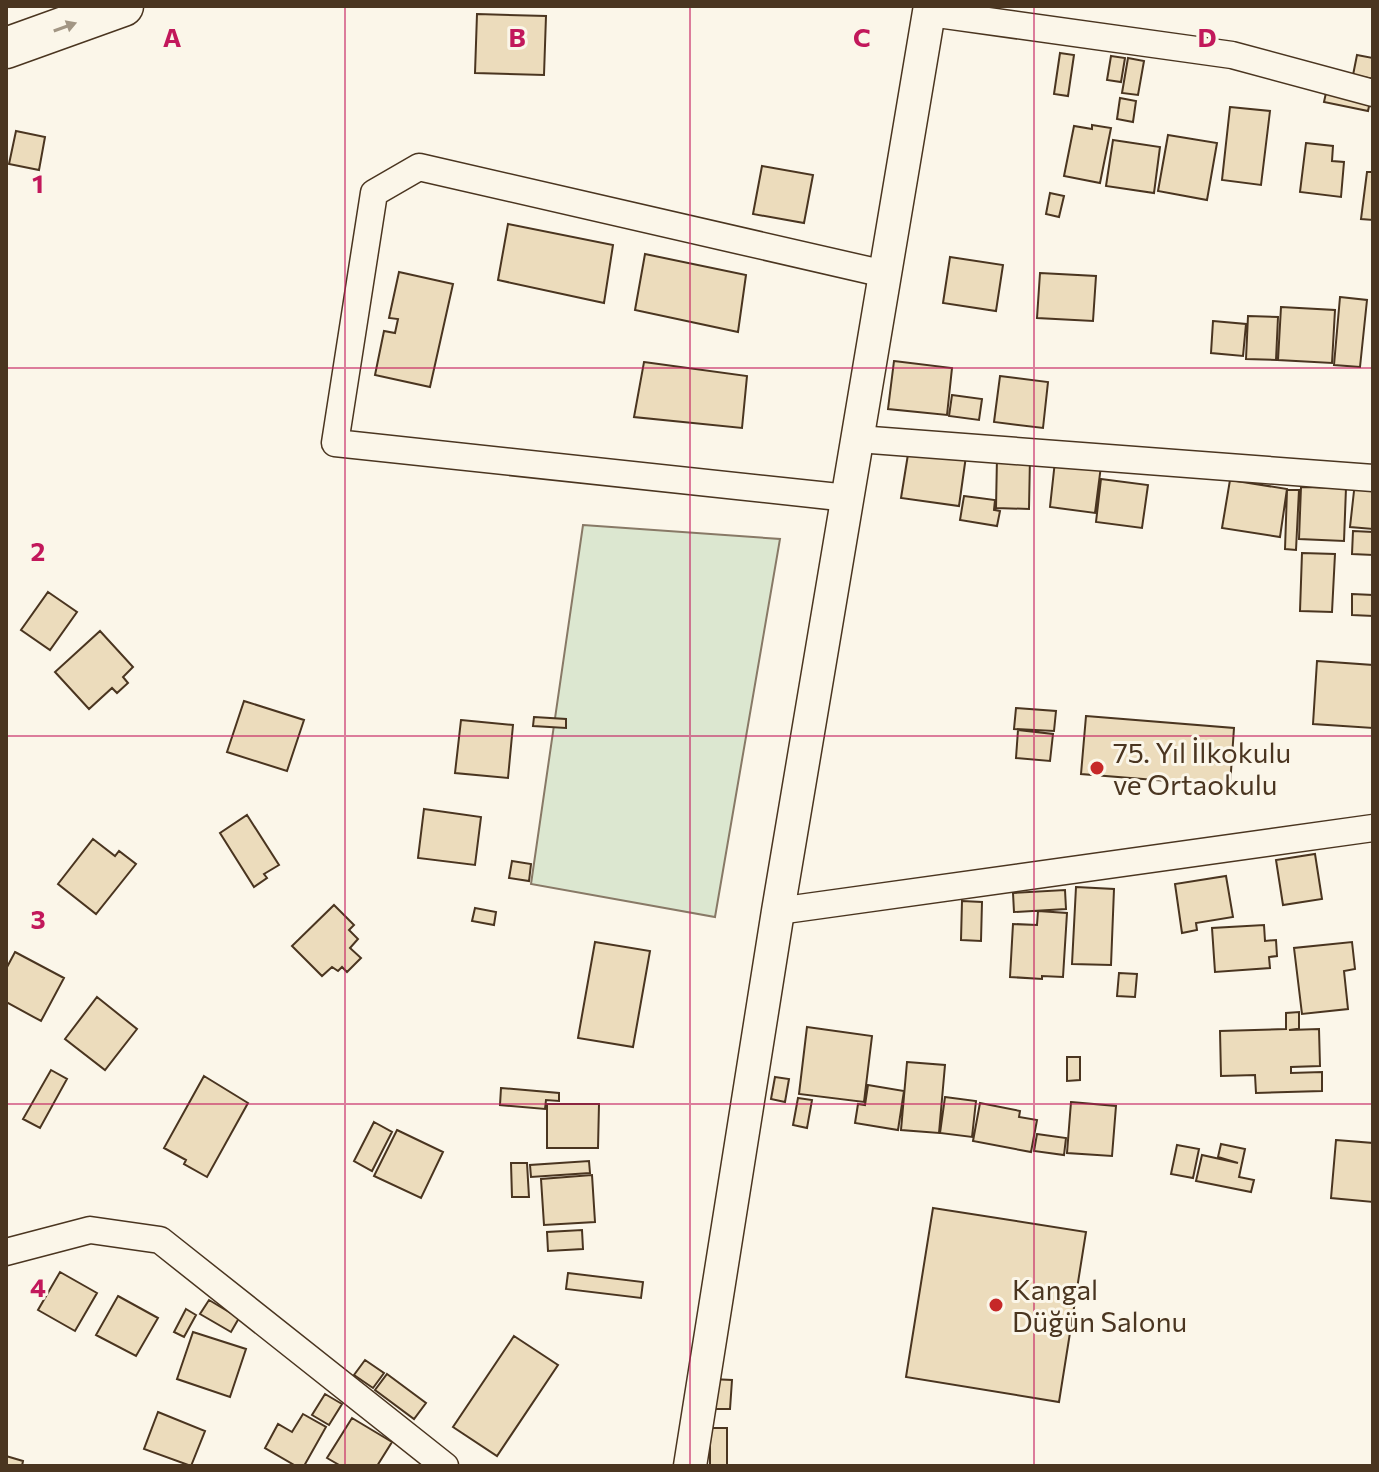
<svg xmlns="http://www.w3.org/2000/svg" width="1379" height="1472" viewBox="0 0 1379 1472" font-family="Commissioner,sans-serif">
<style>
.green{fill:#dce7d0;stroke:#887966;stroke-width:2}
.building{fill:#ecdcbc;stroke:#4a3520;stroke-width:2}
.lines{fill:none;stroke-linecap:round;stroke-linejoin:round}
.minor-casing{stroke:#4a3520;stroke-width:29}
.tertiary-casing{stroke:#4a3520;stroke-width:35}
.primary-casing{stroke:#4a3520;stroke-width:43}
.minor{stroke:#fbf6e9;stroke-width:26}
.tertiary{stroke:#fbf6e9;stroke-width:32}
.primary{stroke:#fbf6e9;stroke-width:40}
.oneway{fill:#a29684}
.grid{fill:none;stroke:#c2185b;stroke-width:2;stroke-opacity:0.55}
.poi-dot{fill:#c62828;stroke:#fbf6e9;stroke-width:3}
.labels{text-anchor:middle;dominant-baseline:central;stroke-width:6;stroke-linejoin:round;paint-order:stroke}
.poi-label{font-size:28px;fill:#4a3520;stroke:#fbf6e9;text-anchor:start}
.grid-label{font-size:26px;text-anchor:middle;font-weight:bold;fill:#c2185b;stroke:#fbf6e9;stroke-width:6;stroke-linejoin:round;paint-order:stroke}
</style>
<rect width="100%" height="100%" fill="#fbf6e9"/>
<!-- green -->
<path class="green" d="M 583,525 L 780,539 L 715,917 L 531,884 Z"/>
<!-- building -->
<path class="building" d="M 477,14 L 546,16 L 544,75 L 475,73 Z
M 1060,53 L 1074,55 L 1068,96 L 1054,94 Z
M 1357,55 L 1373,58 L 1373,79 L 1353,75 Z
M 1111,56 L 1125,58 L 1121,82 L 1107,80 Z
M 1128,58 L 1144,61 L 1138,95 L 1122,93 Z
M 1327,88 L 1371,97 L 1368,111 L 1324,102 Z
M 1120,98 L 1136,101 L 1133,122 L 1117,119 Z
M 1230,107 L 1270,111 L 1261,185 L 1222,180 Z
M 1092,125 L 1111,128 L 1100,183 L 1064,176 L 1074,126 L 1092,129 Z
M 16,131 L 45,137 L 39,170 L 9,164 Z
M 1168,135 L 1217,143 L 1207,200 L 1158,191 Z
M 1113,140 L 1160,147 L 1154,193 L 1106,186 Z
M 1306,143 L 1333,146 L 1332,161 L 1344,162 L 1341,197 L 1300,192 Z
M 762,166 L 813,175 L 804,223 L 753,214 Z
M 1367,172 L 1373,172 L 1373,220 L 1361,219 Z
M 1050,193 L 1064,196 L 1059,217 L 1046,214 Z
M 508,224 L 613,245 L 604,303 L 498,280 Z
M 645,254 L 746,275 L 738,332 L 635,310 Z
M 950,257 L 1003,265 L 996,311 L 943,303 Z
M 399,272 L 453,284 L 430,387 L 375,375 L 384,331 L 395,333 L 398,319 L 389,318 Z
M 1040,273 L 1096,276 L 1093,321 L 1037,318 Z
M 1340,297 L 1367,300 L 1360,367 L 1334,365 Z
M 1281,307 L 1335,310 L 1332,363 L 1278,360 Z
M 1248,316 L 1278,317 L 1276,360 L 1246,359 Z
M 1213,321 L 1246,324 L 1243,356 L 1211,353 Z
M 894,361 L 952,368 L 947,415 L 888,409 Z
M 644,362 L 747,376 L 742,428 L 634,417 Z
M 1000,376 L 1048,382 L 1043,428 L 994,422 Z
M 952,395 L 982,399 L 979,420 L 949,416 Z
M 909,448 L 966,456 L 959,506 L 901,498 Z
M 997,457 L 1030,457 L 1029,509 L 996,508 Z
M 1055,461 L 1101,466 L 1095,513 L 1050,507 Z
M 1101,479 L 1148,485 L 1142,528 L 1096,522 Z
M 1230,480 L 1287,489 L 1280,537 L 1222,528 Z
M 1355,482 L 1373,484 L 1373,529 L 1350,527 Z
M 1301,487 L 1346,488 L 1344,541 L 1299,539 Z
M 1287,490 L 1299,490 L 1296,550 L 1285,549 Z
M 964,496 L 995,500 L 994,510 L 1000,511 L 997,526 L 960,520 Z
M 1353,531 L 1373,532 L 1373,555 L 1352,554 Z
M 1302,553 L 1335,554 L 1332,612 L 1300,611 Z
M 48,592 L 77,612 L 50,650 L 21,630 Z
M 1352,594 L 1373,595 L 1373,616 L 1352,615 Z
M 100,631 L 133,667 L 123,677 L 128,683 L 117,693 L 112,688 L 89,709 L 55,672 Z
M 1317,661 L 1373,665 L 1373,728 L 1313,724 Z
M 244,701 L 304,720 L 287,771 L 227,752 Z
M 1016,708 L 1056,711 L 1054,731 L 1014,729 Z
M 1086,716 L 1234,728 L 1230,786 L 1081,774 Z
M 534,717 L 566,719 L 566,728 L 533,726 Z
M 461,720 L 513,725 L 508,778 L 455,773 Z
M 1018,730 L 1053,734 L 1050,761 L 1016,758 Z
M 424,809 L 481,817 L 475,865 L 418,858 Z
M 247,815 L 279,865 L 264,874 L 267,878 L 254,887 L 220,833 Z
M 93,839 L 115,856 L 119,851 L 136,864 L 96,914 L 58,884 Z
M 1315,854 L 1322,899 L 1283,905 L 1276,860 Z
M 512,861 L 531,864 L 529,881 L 509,878 Z
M 1226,876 L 1233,917 L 1196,923 L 1197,930 L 1182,933 L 1175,884 Z
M 1076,887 L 1114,889 L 1111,965 L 1072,964 Z
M 1065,890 L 1066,909 L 1014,912 L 1013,893 Z
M 962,901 L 982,902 L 981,941 L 961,940 Z
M 334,905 L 354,925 L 349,930 L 358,939 L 350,948 L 361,958 L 347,972 L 342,967 L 338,971 L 332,967 L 322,976 L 292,946 Z
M 475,908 L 496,912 L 494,925 L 472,921 Z
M 1038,911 L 1067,913 L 1063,977 L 1042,976 L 1042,979 L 1010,977 L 1013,924 L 1037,925 Z
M 1264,925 L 1265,941 L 1276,940 L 1277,956 L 1269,957 L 1270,968 L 1215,972 L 1212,928 Z
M 595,942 L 650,951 L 633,1047 L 578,1038 Z
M 1352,942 L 1355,969 L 1344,971 L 1348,1009 L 1302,1014 L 1294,948 Z
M 15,952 L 64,978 L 41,1021 L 6,1002 L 6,969 Z
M 1119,973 L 1137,974 L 1135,997 L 1117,996 Z
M 97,997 L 137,1029 L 105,1070 L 65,1039 Z
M 1299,1012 L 1299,1029 L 1289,1030 L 1319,1029 L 1320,1066 L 1291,1067 L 1291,1073 L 1322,1072 L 1322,1091 L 1256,1093 L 1255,1075 L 1221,1076 L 1220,1031 L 1286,1029 L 1286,1013 Z
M 807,1027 L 872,1036 L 864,1102 L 799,1094 Z
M 1067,1057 L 1080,1057 L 1080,1080 L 1067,1081 Z
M 907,1062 L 945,1065 L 939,1133 L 901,1130 Z
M 51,1070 L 67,1079 L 40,1128 L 23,1119 Z
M 204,1076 L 248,1103 L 207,1177 L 184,1164 L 186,1160 L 164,1148 Z
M 775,1077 L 789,1079 L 785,1102 L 771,1099 Z
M 868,1085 L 904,1091 L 898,1130 L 855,1123 L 858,1104 L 865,1105 Z
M 501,1088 L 559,1093 L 559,1101 L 546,1100 L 545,1109 L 500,1105 Z
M 945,1097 L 976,1101 L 972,1137 L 940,1133 Z
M 798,1098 L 812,1100 L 807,1128 L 793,1125 Z
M 1071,1102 L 1116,1106 L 1112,1156 L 1067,1153 Z
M 980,1103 L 1020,1111 L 1019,1117 L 1037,1120 L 1031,1152 L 973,1141 Z
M 547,1104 L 599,1104 L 598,1148 L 547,1148 Z
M 374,1122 L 392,1132 L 372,1171 L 354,1161 Z
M 397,1130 L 443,1152 L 421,1198 L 374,1176 Z
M 1037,1134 L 1066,1138 L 1064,1155 L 1034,1151 Z
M 1336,1140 L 1373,1143 L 1373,1202 L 1331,1198 Z
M 1221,1144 L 1245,1149 L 1239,1177 L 1254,1180 L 1251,1192 L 1196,1181 L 1202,1155 L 1238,1163 L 1218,1157 Z
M 1177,1145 L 1199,1149 L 1193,1178 L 1171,1174 Z
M 589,1161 L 590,1173 L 531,1177 L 530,1165 Z
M 511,1163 L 527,1163 L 529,1197 L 512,1197 Z
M 592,1175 L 595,1222 L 544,1225 L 541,1179 Z
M 933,1208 L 1086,1232 L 1059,1402 L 906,1377 Z
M 582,1230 L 583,1249 L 548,1251 L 547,1232 Z
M 60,1272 L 97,1293 L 75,1331 L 38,1310 Z
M 568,1273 L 643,1282 L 641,1298 L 566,1289 Z
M 118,1296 L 158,1318 L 136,1356 L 96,1335 Z
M 209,1300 L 239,1318 L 231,1332 L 200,1314 Z
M 186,1309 L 196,1315 L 184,1337 L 174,1332 Z
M 193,1332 L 246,1349 L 230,1397 L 177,1379 Z
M 514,1336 L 558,1365 L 497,1456 L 453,1427 Z
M 365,1360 L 384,1373 L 373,1388 L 354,1375 Z
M 387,1374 L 426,1403 L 414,1419 L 375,1390 Z
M 711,1379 L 732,1380 L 730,1409 L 709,1409 Z
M 325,1394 L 342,1404 L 329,1425 L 312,1415 Z
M 158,1412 L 205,1431 L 191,1466 L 144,1449 Z
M 303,1414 L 326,1427 L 304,1466 L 296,1466 L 265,1448 L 278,1424 L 292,1432 Z
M 352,1418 L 392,1442 L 377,1466 L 341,1466 L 327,1458 Z
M 710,1428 L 727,1428 L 727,1466 L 710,1466 Z
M 6,1456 L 23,1461 L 22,1466 L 6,1466 Z"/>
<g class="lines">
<defs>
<path id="minor" d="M 930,13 L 1232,55 L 1373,93
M 858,439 L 1373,478
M 848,498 L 335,443 L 374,193 L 419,167 L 885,274
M 778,911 L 1373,828
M 6,1252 L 90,1230 L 160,1240 L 445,1466"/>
<path id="tertiary" d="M 690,1466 L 778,911 L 930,6"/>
<path id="primary" d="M 6,48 L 123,6"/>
</defs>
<!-- minor casing -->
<use href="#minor" class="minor-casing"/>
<!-- tertiary casing -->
<use href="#tertiary" class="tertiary-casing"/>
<!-- primary casing -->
<use href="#primary" class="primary-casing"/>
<!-- minor -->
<use href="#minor" class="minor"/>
<!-- tertiary -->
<use href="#tertiary" class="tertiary"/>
<!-- primary -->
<use href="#primary" class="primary"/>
</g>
<!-- one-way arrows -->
<defs><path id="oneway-solid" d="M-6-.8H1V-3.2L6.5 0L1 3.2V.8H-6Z" transform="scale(2)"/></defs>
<use class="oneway" href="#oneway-solid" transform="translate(65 27) rotate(-20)"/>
<!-- grid -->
<path class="grid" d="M 345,6 L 345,1466M 690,6 L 690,1466M 1034,6 L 1034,1466M 6,368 L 1373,368M 6,736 L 1373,736M 6,1104 L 1373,1104"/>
<!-- markers -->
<g class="poi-dot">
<circle cx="1097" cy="768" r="8"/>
<circle cx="996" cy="1305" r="8"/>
</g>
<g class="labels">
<!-- poi labels -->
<g class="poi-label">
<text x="1113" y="752">75. Yıl İlkokulu<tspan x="1113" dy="32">ve Ortaokulu</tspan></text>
<text x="1012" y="1289">Kangal<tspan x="1012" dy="32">Düğün Salonu</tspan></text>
</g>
</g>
<g class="grid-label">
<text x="172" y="47">A</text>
<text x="517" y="47">B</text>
<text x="862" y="47">C</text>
<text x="1207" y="47">D</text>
<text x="38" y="193">1</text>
<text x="38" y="561">2</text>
<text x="38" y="929">3</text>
<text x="38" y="1297">4</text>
</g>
<!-- border -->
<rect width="1379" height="1472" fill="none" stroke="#4a3520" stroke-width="16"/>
</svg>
